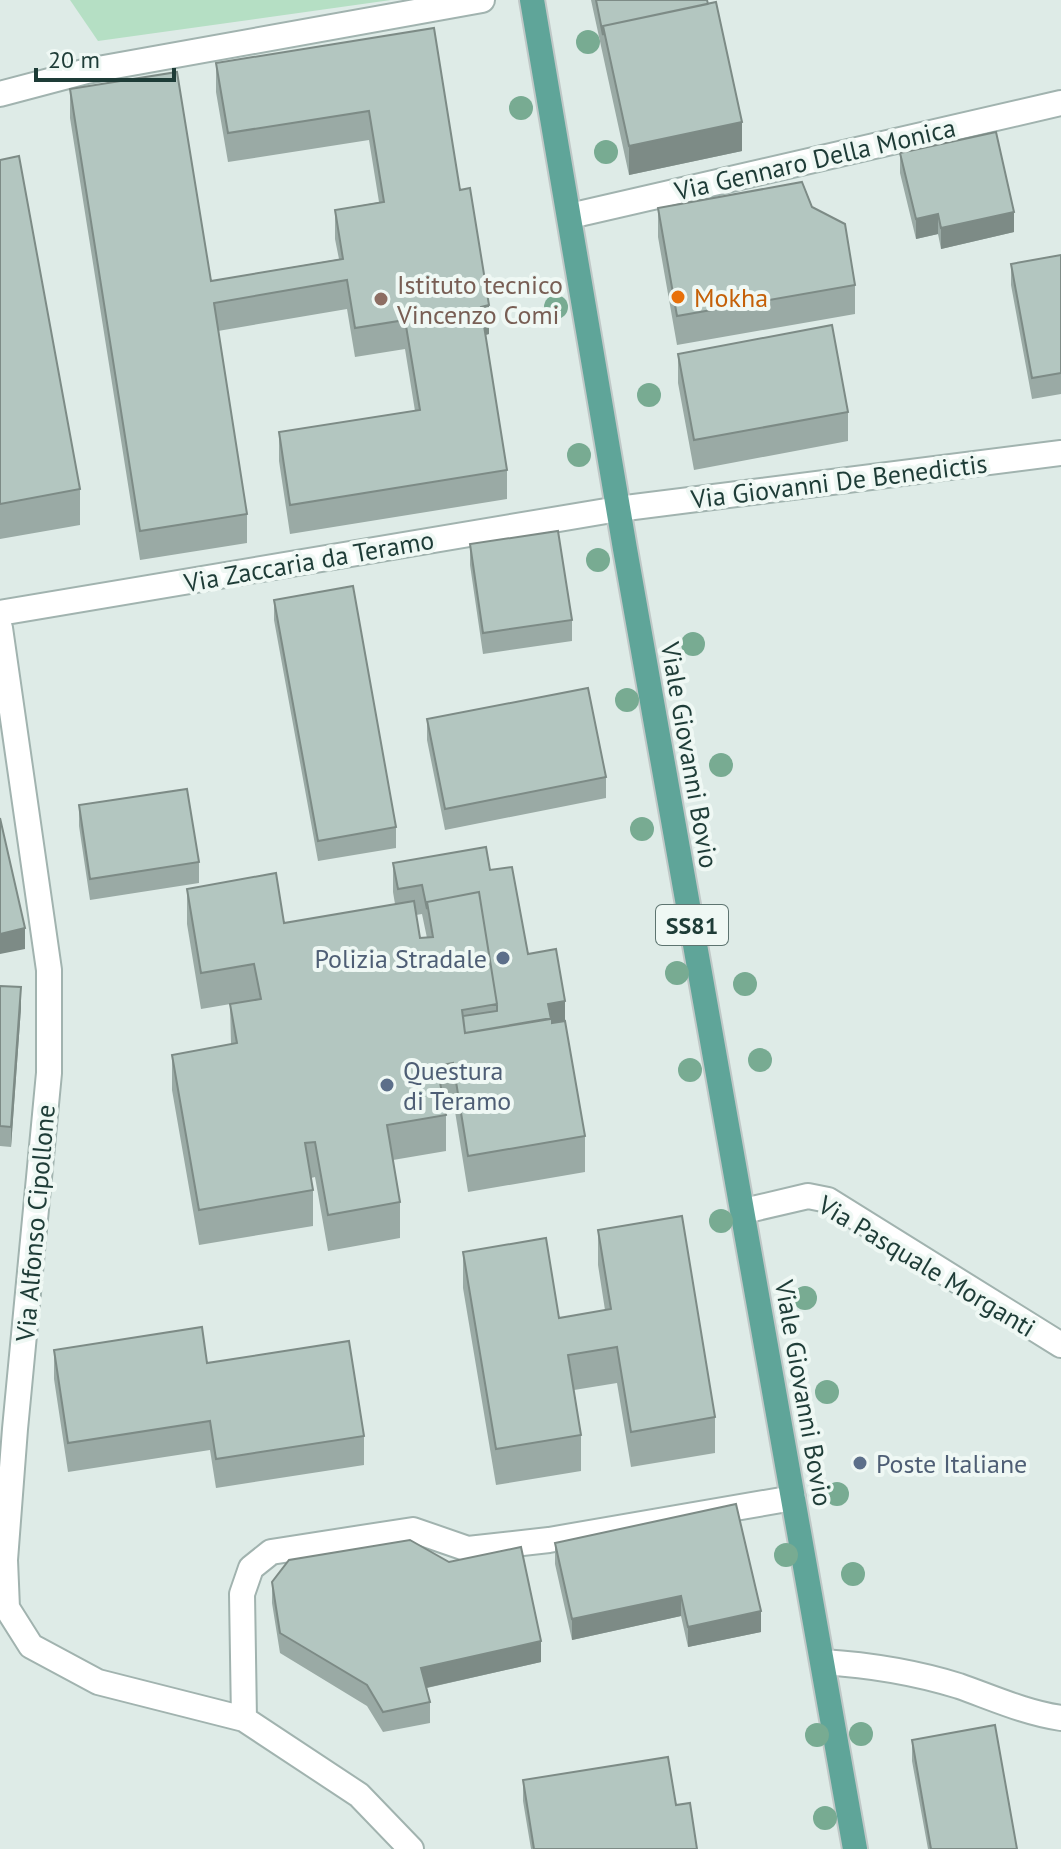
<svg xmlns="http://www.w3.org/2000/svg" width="1061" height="1849" viewBox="0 0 1061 1849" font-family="'PT Sans',sans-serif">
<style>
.green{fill:#b5dfc4}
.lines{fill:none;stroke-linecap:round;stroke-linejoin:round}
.street-casing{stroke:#a1b3af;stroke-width:28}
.primary-casing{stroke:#c0c8c7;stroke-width:28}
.street{stroke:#fff;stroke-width:24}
.primary{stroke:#5fa599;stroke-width:24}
.tree{fill:#78ab92}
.wall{fill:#9aaaa5;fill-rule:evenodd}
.shaded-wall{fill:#7d8b86}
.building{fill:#b3c6c0;stroke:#7d8b86;stroke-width:2}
.food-dot{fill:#e8710a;stroke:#eff8f4;stroke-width:3}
.education-dot{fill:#8d6e63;stroke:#eff8f4;stroke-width:3}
.service-dot{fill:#5c6f8a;stroke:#eff8f4;stroke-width:3}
.labels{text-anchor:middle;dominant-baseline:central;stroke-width:8;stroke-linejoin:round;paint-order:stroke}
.shield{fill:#eff8f4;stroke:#5d7470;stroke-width:2}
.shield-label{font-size:24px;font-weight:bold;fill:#1e3c37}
.street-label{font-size:26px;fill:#1e3c37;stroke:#eff8f4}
.education-label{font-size:26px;fill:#785e54;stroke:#eff8f4;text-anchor:start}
.food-label{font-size:26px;fill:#c56008;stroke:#eff8f4;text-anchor:start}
.service-label{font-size:26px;fill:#4e5e75;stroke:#eff8f4;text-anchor:start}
</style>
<rect width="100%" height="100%" fill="#deebe7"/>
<!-- green -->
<path class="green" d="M 70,0 L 391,0 L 98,41 Z"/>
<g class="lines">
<defs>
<path id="street" d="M 0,94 L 87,71 L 482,0
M 570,216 L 1061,103
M 0,613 L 618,509 L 1061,453
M 0,628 L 49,970 L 49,1073 L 15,1429 L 5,1560 L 7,1608 L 31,1646 L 98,1682 L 244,1719 L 359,1795 L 411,1849
M 744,1211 L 808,1196 L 828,1200 L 1061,1345
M 823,1662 C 870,1665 914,1672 959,1686 C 993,1698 1026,1713 1061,1718
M 244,1719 L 242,1594 L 251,1568 L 271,1552 L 413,1530 L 468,1549 L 549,1540 L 793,1498"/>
<path id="primary" d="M 532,0 L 625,549 L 855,1849"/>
</defs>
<!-- street casing -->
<use href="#street" class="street-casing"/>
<!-- primary casing -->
<use href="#primary" class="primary-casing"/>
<!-- street -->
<use href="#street" class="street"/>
<!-- primary -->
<use href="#primary" class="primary"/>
</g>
<!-- trees -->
<g class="tree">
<circle cx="588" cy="42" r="12"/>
<circle cx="521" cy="108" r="12"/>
<circle cx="606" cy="152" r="12"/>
<circle cx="556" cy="307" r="12"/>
<circle cx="649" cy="395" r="12"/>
<circle cx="579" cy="455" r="12"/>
<circle cx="598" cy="560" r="12"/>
<circle cx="693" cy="644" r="12"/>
<circle cx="627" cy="700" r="12"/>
<circle cx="721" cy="765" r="12"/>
<circle cx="642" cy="829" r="12"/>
<circle cx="677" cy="973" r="12"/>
<circle cx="745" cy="984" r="12"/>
<circle cx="760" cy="1060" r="12"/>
<circle cx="690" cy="1070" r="12"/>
<circle cx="721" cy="1221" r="12"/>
<circle cx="805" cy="1298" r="12"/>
<circle cx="827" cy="1392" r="12"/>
<circle cx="837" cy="1494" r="12"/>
<circle cx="786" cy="1555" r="12"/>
<circle cx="853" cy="1574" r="12"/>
<circle cx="861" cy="1734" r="12"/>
<circle cx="817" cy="1735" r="12"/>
<circle cx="825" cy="1818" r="12"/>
</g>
<!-- wall -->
<path class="wall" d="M 591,0 L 707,0 L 742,151 L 629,175 Z
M 434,28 L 460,190 L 489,334 L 485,335 L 507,470 L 507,499 L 290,534 L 279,461 L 279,432 L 415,411 L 405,349 L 355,357 L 347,309 L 218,331 L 247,514 L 247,543 L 140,560 L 70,118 L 70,89 L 211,281 L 339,259 L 335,239 L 335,210 L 379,202 L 369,140 L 228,162 L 216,92 L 216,63 Z
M 900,153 L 1014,232 L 941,249 L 938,234 L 916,239 L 900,173 Z
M 0,160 L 80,489 L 80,525 L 0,539 Z
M 812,207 L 855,285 L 855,314 L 677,345 L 658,237 L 658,208 Z
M 1061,255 L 1061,394 L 1032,399 L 1011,285 L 1011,264 Z
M 678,354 L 848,412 L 848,441 L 694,470 L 678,383 Z
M 470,544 L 572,620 L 572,641 L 483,654 L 470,565 Z
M 274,600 L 396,827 L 396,848 L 318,861 L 274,620 Z
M 427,719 L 606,777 L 606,798 L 445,830 L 427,740 Z
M 79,805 L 199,862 L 199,883 L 90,900 L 79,826 Z
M 393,863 L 490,870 L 528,954 L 565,1021 L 585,1136 L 585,1172 L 468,1192 L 453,1099 L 443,1100 L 446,1115 L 446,1151 L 393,1160 L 400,1202 L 400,1238 L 328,1251 L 315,1177 L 311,1178 L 313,1190 L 313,1226 L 199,1245 L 172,1090 L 172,1055 L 231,1044 L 230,1004 L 254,1000 L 201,1009 L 187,924 L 187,889 L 284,923 L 395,904 L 393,892 ZM 422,914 L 427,938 L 420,938 L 416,915 Z
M 0,986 L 21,1008 L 11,1147 L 0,1146 Z
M 598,1230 L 715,1417 L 715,1453 L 631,1467 L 617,1383 L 574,1390 L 581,1435 L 581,1471 L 496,1485 L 463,1288 L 463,1252 L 559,1318 L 605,1310 L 598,1265 Z
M 54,1350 L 207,1363 L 364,1436 L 364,1465 L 216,1488 L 210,1450 L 68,1472 L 54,1379 Z
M 555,1543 L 761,1632 L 688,1647 L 681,1616 L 572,1640 L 555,1564 Z
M 272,1582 L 541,1662 L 427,1688 L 430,1702 L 430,1723 L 383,1732 L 367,1706 L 280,1653 L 272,1603 Z
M 912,1740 L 1017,1849 L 928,1849 L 912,1761 Z
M 523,1780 L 676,1805 L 697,1849 L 531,1849 L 523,1801 Z"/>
<!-- shaded-wall -->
<path class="shaded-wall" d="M 742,122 L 742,151 L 629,175 L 629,146 Z
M 1014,212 L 1014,232 L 941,249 L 941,228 Z
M 938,214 L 938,234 L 916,239 L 916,219 Z
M 489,305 L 489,334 L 481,336 L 481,307 Z
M 25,928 L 25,949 L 0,954 L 0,934 Z
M 21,987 L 21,1008 L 11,1147 L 11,1127 Z
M 565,1001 L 565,1030 L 552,1025 L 548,1004 Z
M 681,1596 L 681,1616 L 572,1640 L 572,1619 Z
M 761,1611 L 761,1632 L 688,1647 L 688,1627 Z
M 541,1641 L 541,1662 L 421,1689 L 421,1668 Z"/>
<!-- building -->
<path class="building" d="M 596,0 L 707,0 L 708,4 L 603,26 L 603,35 Z
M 716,2 L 742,122 L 629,146 L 603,26 Z
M 434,28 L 460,190 L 470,188 L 489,305 L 481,307 L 507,470 L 290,505 L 279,432 L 420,410 L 405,320 L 355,328 L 347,280 L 214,303 L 247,514 L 140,531 L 70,89 L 177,72 L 211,281 L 343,259 L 335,210 L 384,202 L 369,111 L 228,133 L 216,63 Z
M 996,132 L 1014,212 L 941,228 L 938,214 L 916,219 L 900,153 Z
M 19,156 L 80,489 L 0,504 L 0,160 Z
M 802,182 L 812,207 L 845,224 L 855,285 L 677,316 L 658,208 Z
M 1061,255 L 1061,373 L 1032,378 L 1011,264 Z
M 832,325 L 848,412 L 694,440 L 678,354 Z
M 558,531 L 572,620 L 483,633 L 470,544 Z
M 353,586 L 396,827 L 318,841 L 274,600 Z
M 588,688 L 606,777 L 445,809 L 427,719 Z
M 187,789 L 199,862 L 90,879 L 79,805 Z
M 0,818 L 25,928 L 0,934 Z
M 486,847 L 490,870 L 512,867 L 528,954 L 556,949 L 565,1001 L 548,1004 L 551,1019 L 465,1033 L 463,1016 L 497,1011 L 497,1004 L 479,892 L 427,902 L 427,909 L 422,885 L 398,889 L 393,863 Z
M 276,873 L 284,923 L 414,901 L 420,938 L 433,937 L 427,902 L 479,892 L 497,1004 L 462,1010 L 465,1033 L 552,1018 L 552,1023 L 565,1021 L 585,1136 L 468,1156 L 453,1063 L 437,1066 L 446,1115 L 387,1125 L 400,1202 L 328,1215 L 315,1142 L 305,1143 L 313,1190 L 199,1210 L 172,1055 L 237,1043 L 230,1004 L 261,999 L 254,964 L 201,973 L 187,889 Z
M 0,986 L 21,987 L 11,1127 L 0,1126 Z
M 682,1216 L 715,1417 L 631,1432 L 617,1347 L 568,1355 L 581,1435 L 496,1449 L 463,1252 L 546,1238 L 559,1318 L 611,1309 L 598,1230 Z
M 202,1327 L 207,1363 L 349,1341 L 364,1436 L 216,1459 L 210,1421 L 68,1443 L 54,1350 Z
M 736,1504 L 761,1611 L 688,1627 L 681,1596 L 572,1619 L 555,1543 Z
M 410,1540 L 449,1562 L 521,1547 L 541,1641 L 421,1668 L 430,1702 L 383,1712 L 367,1685 L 280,1633 L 272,1582 L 289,1560 Z
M 995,1725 L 1017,1849 L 931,1849 L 912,1740 Z
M 668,1757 L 676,1805 L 690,1803 L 697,1849 L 534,1849 L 523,1780 Z"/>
<!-- markers -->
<circle class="food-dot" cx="678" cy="297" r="8"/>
<circle class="education-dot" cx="381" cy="299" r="8"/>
<g class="service-dot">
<circle cx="503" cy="958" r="8"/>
<circle cx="387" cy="1085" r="8"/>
<circle cx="860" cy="1463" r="8"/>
</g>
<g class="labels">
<!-- shield labels -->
<rect class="shield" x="656" y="905" width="72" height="40" rx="6"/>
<g class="shield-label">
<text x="692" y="925">SS81</text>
</g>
<!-- street labels -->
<g class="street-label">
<text transform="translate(815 159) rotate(-13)">Via Gennaro Della Monica</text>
<text transform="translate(839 481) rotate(-7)">Via Giovanni De Benedictis</text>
<text transform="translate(309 561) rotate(-10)">Via Zaccaria da Teramo</text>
<text transform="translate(690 755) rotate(80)">Viale Giovanni Bovio</text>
<text transform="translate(35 1223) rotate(-85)">Via Alfonso Cipollone</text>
<text transform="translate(927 1266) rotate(31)">Via Pasquale Morganti</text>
<text transform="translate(804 1393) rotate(80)">Viale Giovanni Bovio</text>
</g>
<!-- education labels -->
<g class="education-label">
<text x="397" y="284">Istituto tecnico<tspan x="397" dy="30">Vincenzo Comi</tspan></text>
</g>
<!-- food labels -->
<g class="food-label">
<text x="694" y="297">Mokha</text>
</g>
<!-- service labels -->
<g class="service-label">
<text x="487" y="958" text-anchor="end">Polizia Stradale</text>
<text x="403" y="1070">Questura<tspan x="403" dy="30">di Teramo</tspan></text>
<text x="876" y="1463">Poste Italiane</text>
</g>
</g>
<!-- scale -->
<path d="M36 68v12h138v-12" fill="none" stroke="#1e3c37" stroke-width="4"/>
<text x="48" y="68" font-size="24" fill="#1e3c37" stroke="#eff8f4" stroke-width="6" paint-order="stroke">20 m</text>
</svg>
